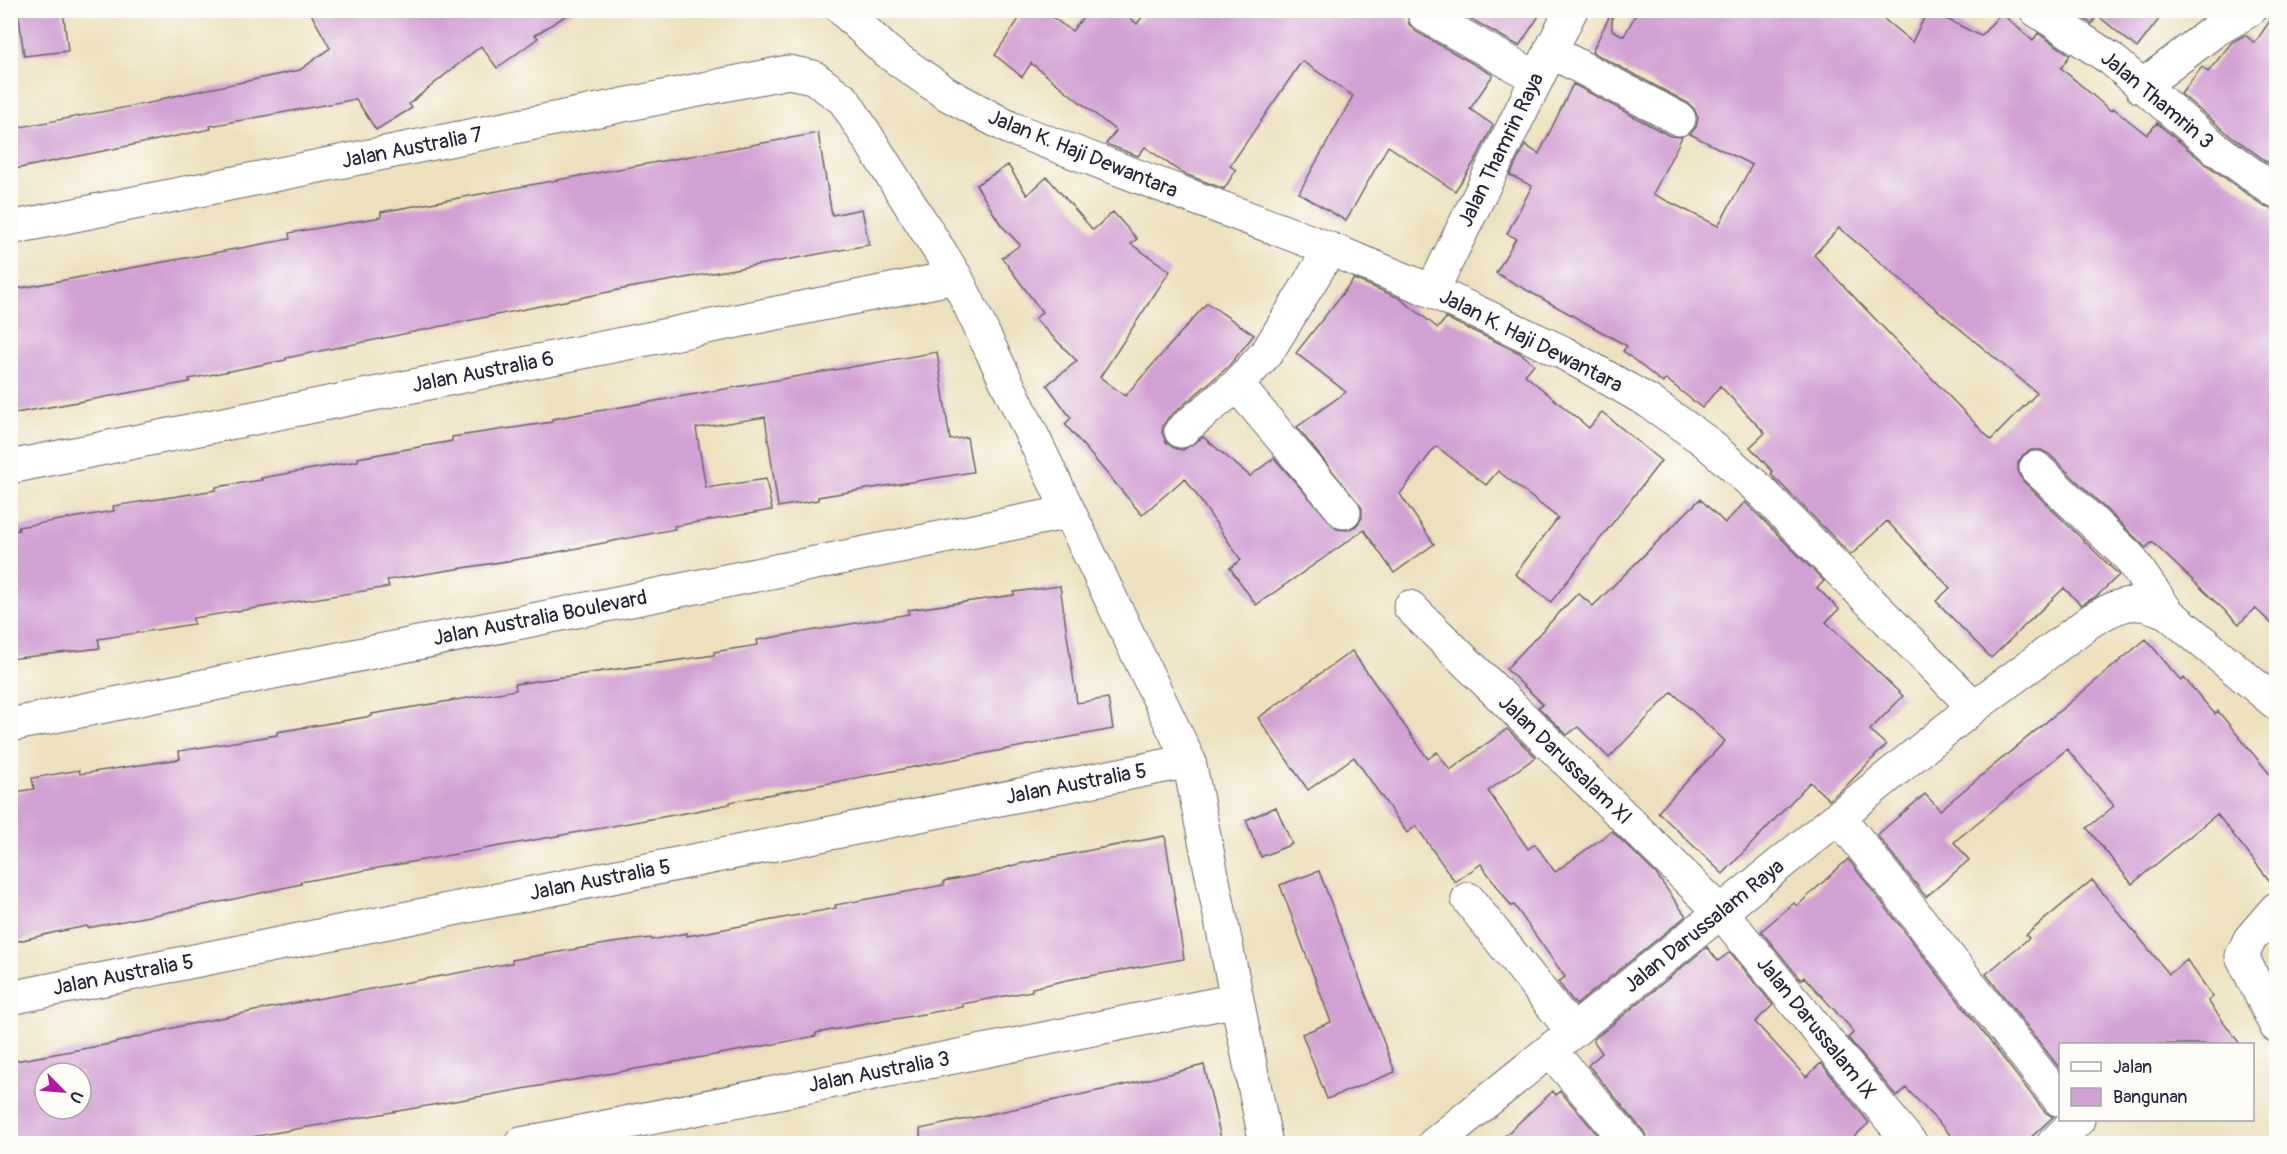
<svg xmlns="http://www.w3.org/2000/svg" width="2287" height="1154" viewBox="0 0 2287 1154" font-family="Pangolin,sans-serif">
<style>
.building{fill:#d1a1d3;fill-rule:evenodd}
.lines{fill:none;stroke-linecap:round;stroke-linejoin:round}
.minor-casing{stroke:#696469;stroke-width:35}
.minor{stroke:#fff;stroke-width:33}
.labels{text-anchor:middle;dominant-baseline:central;stroke-width:4.5;stroke-linejoin:round;paint-order:stroke}
.street-label{font-size:21px;fill:#22223b;stroke:#fdfcf7}
</style>
<rect width="100%" height="100%" fill="#fdfcf7"/>
<filter id="ink" filterUnits="userSpaceOnUse"><feTurbulence type="fractalNoise" baseFrequency=".0167" numOctaves="2"/><feDisplacementMap in="SourceGraphic" scale="12" xChannelSelector="R" yChannelSelector="G"/><feConvolveMatrix kernelMatrix="1 2 1 2 8 2 1 2 1" color-interpolation-filters="sRGB"/></filter>
<filter id="wash" filterUnits="userSpaceOnUse"><feTurbulence type="fractalNoise" baseFrequency=".008" numOctaves="4" result="noise"/><feDisplacementMap in="SourceGraphic" scale="24" xChannelSelector="R" yChannelSelector="G"/><feGaussianBlur stdDeviation="1.35" result="paint"/><feColorMatrix in="noise" values="0 0 0 0 0 0 0 0 0 0 0 0 0 0 0 0 0 1.4 0 .05"/><feComposite in="paint" operator="in"/></filter>
<g filter="url(#wash)">
<rect width="100%" height="100%" fill="#ede0be"/>
<g id="blocks">
<!-- building -->
<path class="building" d="M 18,10 L 63,10 L 68,51 L 24,56 Z
M 309,10 L 575,10 L 535,35 L 538,38 L 497,68 L 481,46 L 409,104 L 412,108 L 376,130 L 356,99 L 210,126 L 211,129 L 10,170 L 10,129 L 160,101 L 160,99 L 300,70 L 330,48 Z
M 1025,10 L 1042,10 L 1072,31 L 1089,10 L 1121,10 L 1137,24 L 1148,10 L 1407,10 L 1409,24 L 1415,31 L 1493,75 L 1470,109 L 1493,125 L 1475,161 L 1455,191 L 1388,146 L 1346,221 L 1299,193 L 1353,96 L 1302,61 L 1230,166 L 1236,170 L 1224,189 L 1182,173 L 1145,147 L 1138,156 L 1106,144 L 1116,131 L 1031,63 L 1022,77 L 995,55 Z
M 1455,10 L 1543,10 L 1519,46 Z
M 1638,10 L 1873,10 L 1912,42 L 1928,10 L 1981,36 L 2001,13 L 2033,41 L 2038,33 L 2070,55 L 2061,68 L 2111,111 L 2113,108 L 2147,135 L 2157,123 L 2203,162 L 2265,207 L 2277,210 L 2277,629 L 2255,608 L 2239,624 L 2152,542 L 2146,548 L 2049,454 L 2041,450 L 2031,450 L 2023,455 L 2018,463 L 2018,473 L 2023,481 L 2119,575 L 2097,596 L 2081,605 L 2064,588 L 1991,658 L 1936,601 L 1950,588 L 1887,521 L 1851,555 L 1771,474 L 1773,472 L 1750,447 L 1765,433 L 1720,386 L 1702,408 L 1666,379 L 1663,383 L 1623,351 L 1627,346 L 1496,273 L 1516,238 L 1507,234 L 1532,186 L 1510,175 L 1525,145 L 1539,154 L 1573,84 L 1670,136 L 1682,137 L 1653,194 L 1718,226 L 1752,165 L 1690,134 L 1696,127 L 1698,118 L 1694,109 L 1688,103 L 1592,52 L 1612,11 L 1612,30 L 1624,36 ZM 1839,228 L 2037,393 L 1991,440 L 1814,255 Z
M 2071,10 L 2166,10 L 2137,48 L 2097,15 L 2092,24 Z
M 2277,10 L 2277,169 L 2226,132 L 2181,94 L 2202,67 L 2208,72 L 2232,42 L 2245,35 L 2255,43 Z
M 818,133 L 832,215 L 862,209 L 869,245 L 623,289 L 286,358 L 286,360 L 189,379 L 190,382 L 10,414 L 10,290 L 290,239 L 289,233 L 381,217 L 381,212 Z
M 1008,165 L 1027,195 L 1047,177 L 1093,230 L 1113,212 L 1137,239 L 1131,244 L 1170,271 L 1100,377 L 1125,396 L 1207,303 L 1254,335 L 1228,367 L 1169,417 L 1163,425 L 1162,433 L 1166,442 L 1174,448 L 1183,450 L 1203,437 L 1250,476 L 1274,458 L 1337,529 L 1347,530 L 1356,526 L 1362,518 L 1362,508 L 1297,427 L 1346,392 L 1296,353 L 1354,279 L 1399,298 L 1438,328 L 1446,318 L 1520,353 L 1534,364 L 1525,375 L 1589,428 L 1602,412 L 1661,461 L 1551,602 L 1515,574 L 1558,518 L 1498,471 L 1486,485 L 1436,446 L 1400,494 L 1434,544 L 1394,573 L 1364,530 L 1256,605 L 1230,568 L 1241,560 L 1185,478 L 1142,515 L 1065,424 L 1071,418 L 1047,385 L 1077,361 L 1035,319 L 1042,312 L 1002,258 L 1020,245 L 1001,225 L 976,185 Z
M 937,352 L 950,440 L 967,437 L 973,472 L 818,497 L 818,500 L 778,507 L 765,417 L 696,428 L 706,488 L 766,479 L 772,510 L 674,526 L 675,529 L 532,557 L 387,580 L 389,587 L 193,618 L 194,624 L 98,639 L 100,648 L 10,659 L 10,531 L 19,530 L 18,527 L 114,511 L 113,506 L 216,490 L 216,487 L 262,480 L 261,478 L 358,461 L 358,458 L 452,441 L 452,437 L 552,422 L 552,419 Z
M 1700,499 L 1725,523 L 1745,502 L 1824,581 L 1817,588 L 1839,609 L 1826,622 L 1903,696 L 1870,730 L 1886,745 L 1846,786 L 1829,800 L 1810,782 L 1723,874 L 1658,812 L 1725,741 L 1672,692 L 1609,758 L 1578,727 L 1567,735 L 1538,707 L 1543,704 L 1506,669 L 1578,593 L 1593,606 Z
M 1060,586 L 1077,703 L 1108,698 L 1113,729 L 730,802 L 730,804 L 696,811 L 300,882 L 301,884 L 225,901 L 88,928 L 87,926 L 52,933 L 10,943 L 10,793 L 34,789 L 32,778 L 79,770 L 80,774 L 180,759 L 179,751 L 277,735 L 277,732 L 372,716 L 372,714 L 516,690 L 515,684 L 714,655 L 714,652 L 758,645 L 757,640 L 909,614 L 908,610 L 1014,595 L 1014,592 Z
M 2146,639 L 2181,681 L 2184,678 L 2215,714 L 2218,711 L 2277,783 L 2277,890 L 2217,814 L 2132,884 L 2087,828 L 2114,806 L 2067,749 L 1954,842 L 1969,860 L 1926,897 L 1877,835 L 1925,794 L 1940,810 Z
M 1352,651 L 1428,759 L 1437,752 L 1450,770 L 1507,729 L 1536,757 L 1488,791 L 1528,849 L 1535,844 L 1555,872 L 1612,831 L 1656,874 L 1686,916 L 1576,1005 L 1558,982 L 1565,977 L 1514,905 L 1511,906 L 1481,864 L 1455,882 L 1416,826 L 1407,833 L 1354,757 L 1308,790 L 1258,718 Z
M 1276,807 L 1292,844 L 1261,857 L 1246,820 Z
M 1165,836 L 1184,959 L 1067,980 L 1032,988 L 1032,991 L 962,1004 L 963,1007 L 816,1033 L 816,1036 L 748,1049 L 218,1143 L 10,1143 L 10,1062 L 110,1044 L 181,1026 L 284,1005 L 512,963 L 512,960 L 612,943 L 651,938 L 652,940 L 687,933 L 687,936 L 836,908 L 835,905 L 944,885 L 944,881 L 984,874 L 1018,864 ZM 45,1073 L 81,1073 L 81,1109 L 45,1109 Z
M 1848,859 L 2045,1112 L 2053,1117 L 2025,1143 L 1958,1143 L 1906,1088 L 1897,1097 L 1848,1038 L 1853,1033 L 1849,1026 L 1804,977 L 1801,980 L 1761,931 L 1794,903 L 1797,906 Z
M 1319,871 L 1395,1072 L 1327,1099 L 1302,1034 L 1331,1022 L 1280,885 Z
M 2092,880 L 2169,974 L 2187,960 L 2213,997 L 2208,1001 L 2240,1044 L 2061,1044 L 2061,1070 L 1986,974 L 2029,938 L 2026,935 Z
M 1707,947 L 1718,961 L 1730,952 L 1773,1005 L 1755,1022 L 1806,1077 L 1821,1063 L 1869,1123 L 1847,1143 L 1648,1143 L 1644,1132 L 1588,1065 L 1602,1053 L 1593,1040 Z
M 1204,1065 L 1222,1143 L 921,1143 L 920,1129 L 1130,1084 Z
M 1553,1091 L 1556,1095 L 1560,1091 L 1605,1143 L 1497,1143 Z"/>
</g>
</g>
<g filter="url(#ink)">
<use href="#blocks" fill-opacity="0" stroke="#696469" stroke-width="1.5"/>
<g class="lines">
<defs>
<path id="minor" d="M 843,10 L 886,51 L 947,94 L 1010,128 L 1330,249 L 1432,291 L 1562,352 L 1648,401 L 1705,441 L 1760,490 L 1974,707 L 2092,620 C 2121,603 2136,597 2168,613 L 2276,703
M 2036,10 L 2111,59 L 2214,147 L 2276,192
M 1425,15 L 1537,78
M 1550,51 L 1679,119
M 2141,87 L 2214,31 L 2250,10
M 10,228 L 788,72 L 813,77 L 844,100 L 956,277 L 1189,761 L 1266,1144
M 1432,291 L 1571,10
M 1237,385 L 1344,512
M 1181,431 L 1237,385 L 1268,351 L 1330,249
M 10,467 L 956,277
M 2036,468 L 2129,557 L 2168,613
M 1410,607 L 1721,912 L 1911,1144
M 10,725 L 1069,512
M 1840,818 L 2060,1100
M 1468,899 L 1573,1032
M 2276,909 L 2250,939 L 2242,956 L 2276,1026
M 10,998 L 1189,761
M 1550,1050 L 1630,1144
M 521,1144 L 1237,1000
M 1434,1144 L 1974,707
M 2053,1144 L 2078,1120"/>
</defs>
<!-- minor casing -->
<use href="#minor" class="minor-casing"/>
<!-- minor -->
<use href="#minor" class="minor"/>
</g>
</g>
<g class="labels">
<!-- street labels -->
<g class="street-label">
<text transform="translate(2157 100) rotate(40)">Jalan Thamrin 3</text>
<text transform="translate(412 148) rotate(-11)">Jalan Australia 7</text>
<text transform="translate(1501 150) rotate(-64)">Jalan Thamrin Raya</text>
<text transform="translate(1083 154) rotate(22)">Jalan K. Haji Dewantara</text>
<text transform="translate(1531 341) rotate(27)">Jalan K. Haji Dewantara</text>
<text transform="translate(483 372) rotate(-11)">Jalan Australia 6</text>
<text transform="translate(540 618) rotate(-11)">Jalan Australia Boulevard</text>
<text transform="translate(1565 760) rotate(44)">Jalan Darussalam XI</text>
<text transform="translate(1076 784) rotate(-11)">Jalan Australia 5</text>
<text transform="translate(600 880) rotate(-11)">Jalan Australia 5</text>
<text transform="translate(1704 926) rotate(-39)">Jalan Darussalam Raya</text>
<text transform="translate(123 975) rotate(-11)">Jalan Australia 5</text>
<text transform="translate(1816 1028) rotate(51)">Jalan Darussalam IX</text>
<text transform="translate(879 1072) rotate(-11)">Jalan Australia 3</text>
</g>
</g>
<!-- margin -->
<rect width="2287" height="1154" fill="none" stroke="#fdfcf7" stroke-width="36"/>
<!-- legend -->
<rect x="2059" y="1043" width="195" height="78" fill="#fdfcf7" stroke="#a5a5ac" stroke-width="1.5"/>
<rect x="2071" y="1062" width="30" height="9" fill="#ffffff" stroke="#a5a5ac" stroke-width="1.5"/>
<text x="2113" y="1073" font-size="18" fill="#22223b">Jalan</text>
<rect x="2071" y="1088" width="30" height="18" fill="#d1a1d3" stroke="#a5a5ac" stroke-width="1.5"/>
<text x="2113" y="1103" font-size="18" fill="#22223b">Bangunan</text>
<!-- north arrow -->
<g transform="translate(63 1091) rotate(115)"><circle r="28" fill="#fdfcf7" stroke="#a5a5ac" stroke-width="1.5"/>
<path d="M0-4.5L10 22L0 15L-10 22Z" fill="#b5179e"/>
<text y="-9" font-size="16" font-weight="bold" text-anchor="middle" fill="#22223b">U</text>
</g>
</svg>
